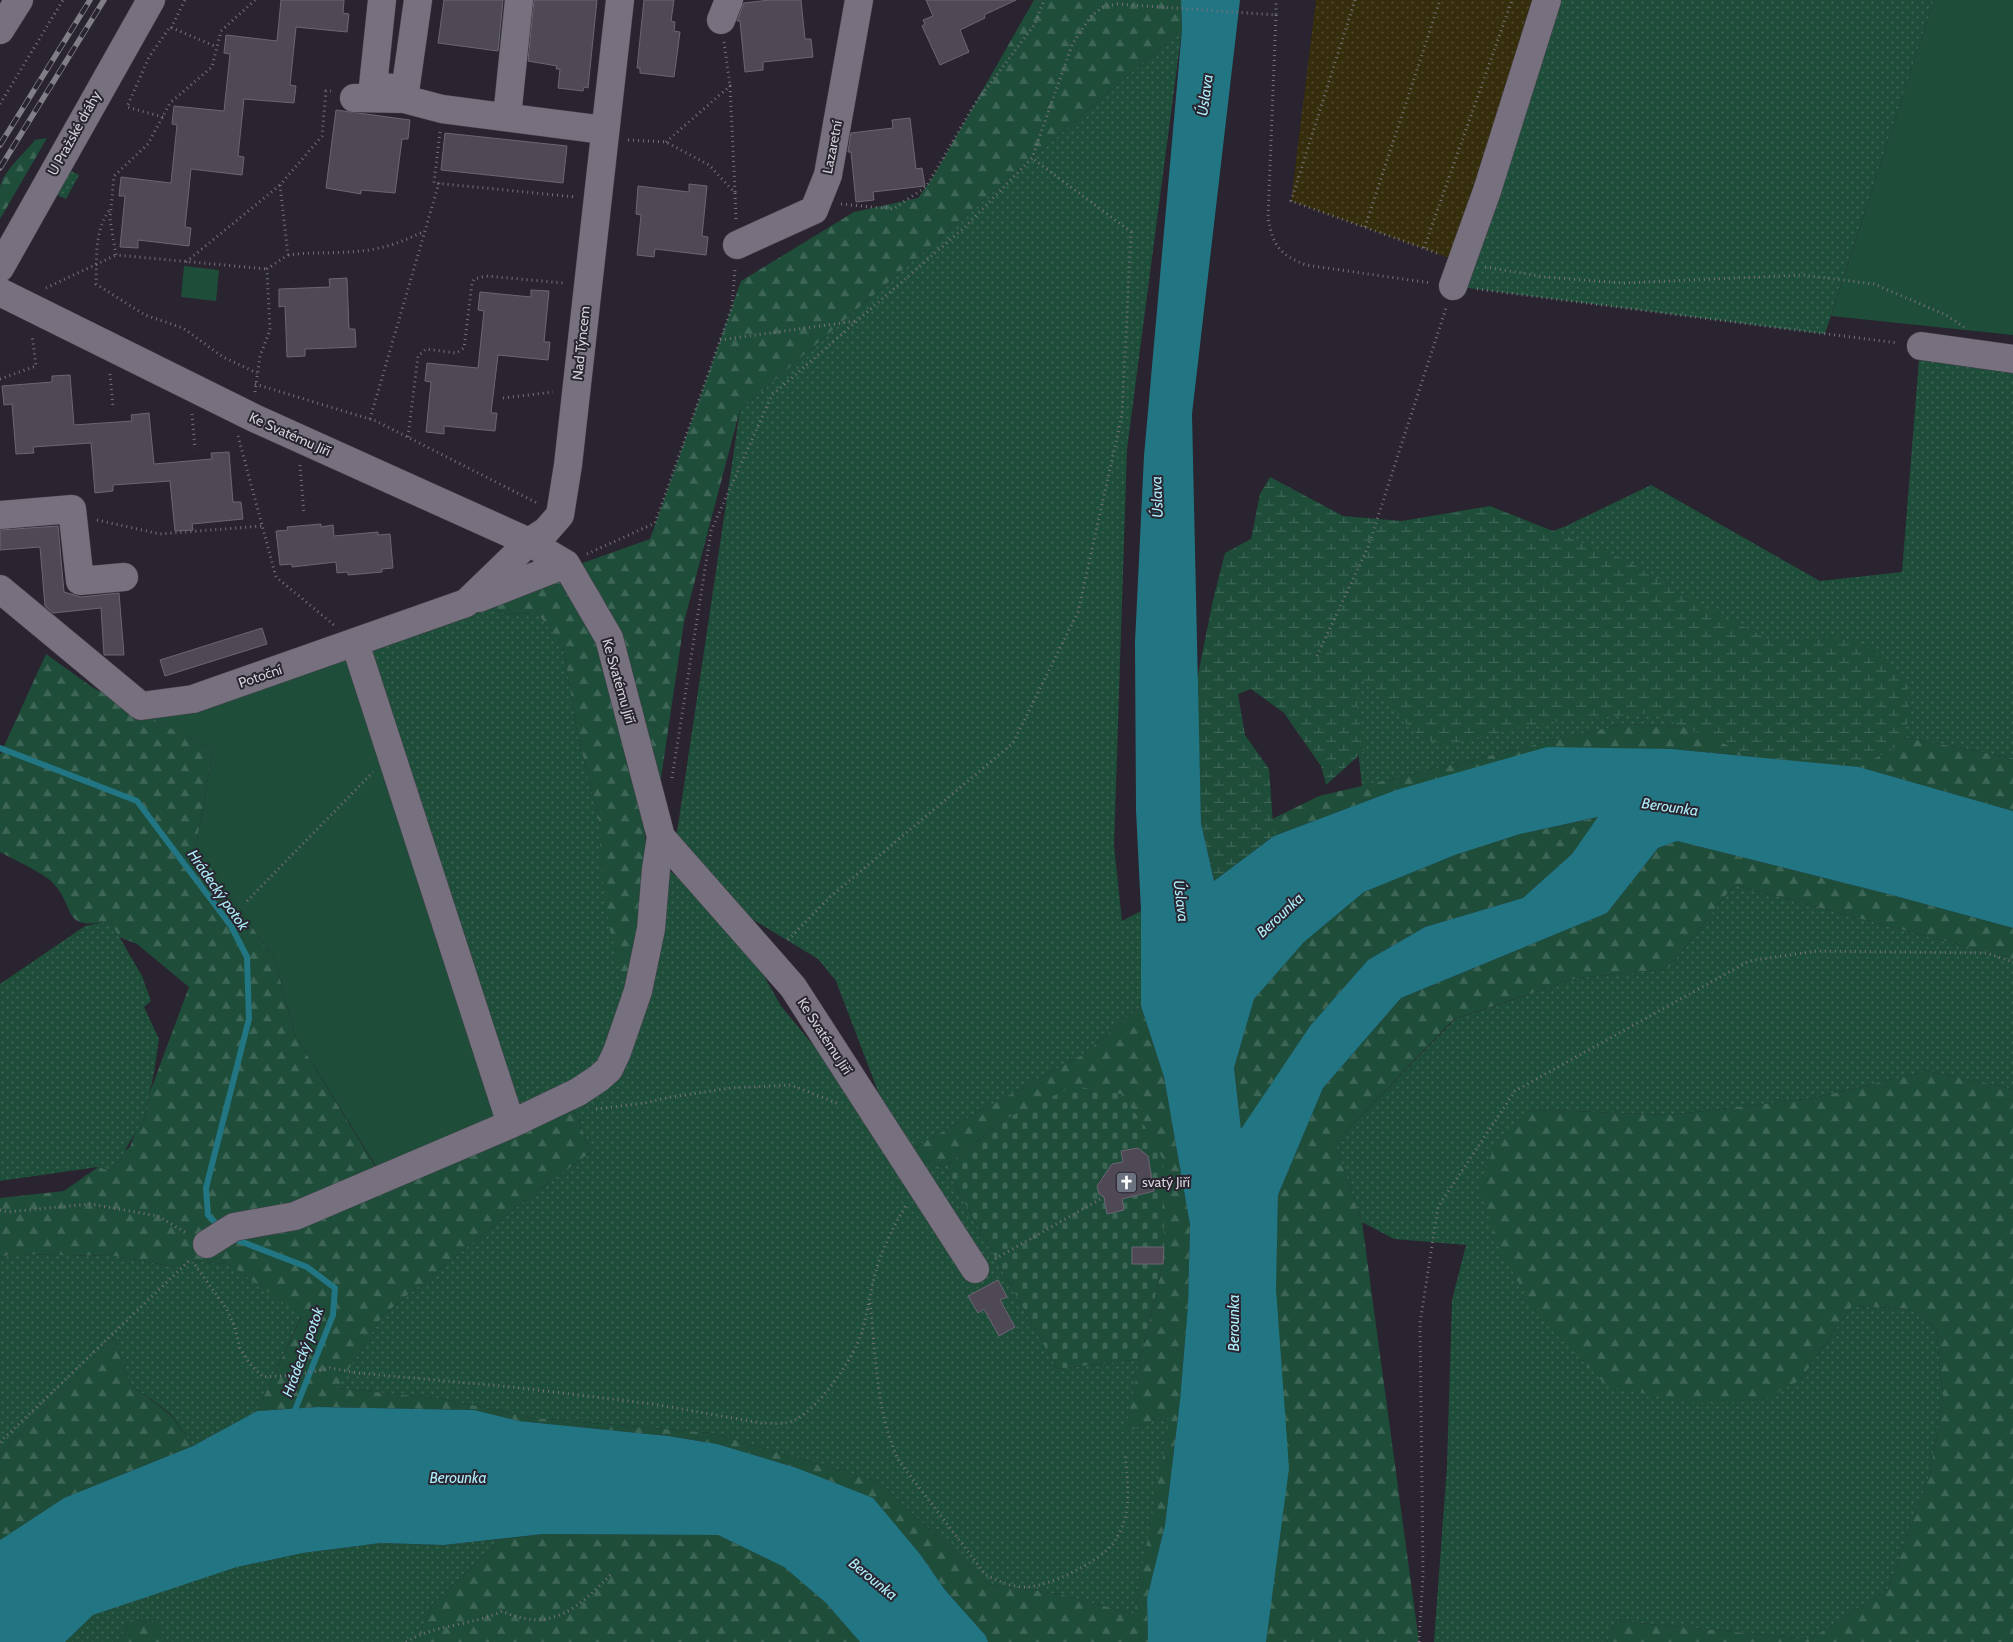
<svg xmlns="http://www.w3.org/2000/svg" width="2013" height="1642" viewBox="0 0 2013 1642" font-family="Cabin,sans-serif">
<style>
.grass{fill:url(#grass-dots);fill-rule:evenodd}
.forest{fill:url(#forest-firs)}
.wetland{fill:url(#wetland-marsh)}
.sand{fill:url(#sand-dots)}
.cemetery{fill:url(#cemetery-stones);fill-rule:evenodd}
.green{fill:#1e4d3a}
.water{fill:#227683;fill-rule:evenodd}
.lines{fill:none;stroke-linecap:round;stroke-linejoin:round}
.stream{stroke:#227683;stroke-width:6}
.building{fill:#4f4956;stroke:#6c6674}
.minor-casing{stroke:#45404a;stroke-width:29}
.path{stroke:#76717b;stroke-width:3;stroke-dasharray:1 4;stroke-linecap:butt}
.minor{stroke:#77717f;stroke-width:28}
.rail-casing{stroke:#827e87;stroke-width:5.5}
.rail{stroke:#29242f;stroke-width:4;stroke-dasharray:11;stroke-linecap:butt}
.labels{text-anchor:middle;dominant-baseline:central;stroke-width:4;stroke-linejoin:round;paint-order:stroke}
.street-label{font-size:14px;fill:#d5d2da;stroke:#29242f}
.poi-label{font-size:14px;fill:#d5d2da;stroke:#29242f;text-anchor:start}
.water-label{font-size:15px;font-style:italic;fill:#adedf9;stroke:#29242f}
</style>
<defs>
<pattern id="grass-dots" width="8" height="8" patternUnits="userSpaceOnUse" patternTransform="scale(1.25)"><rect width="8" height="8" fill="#1e4d3a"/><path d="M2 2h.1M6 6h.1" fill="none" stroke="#3e6656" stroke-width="1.8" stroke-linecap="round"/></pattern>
<pattern id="forest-firs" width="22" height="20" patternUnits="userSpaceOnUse" patternTransform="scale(1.25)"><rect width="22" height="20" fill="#1e4d3a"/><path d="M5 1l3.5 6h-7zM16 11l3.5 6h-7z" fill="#3e6656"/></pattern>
<pattern id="wetland-marsh" width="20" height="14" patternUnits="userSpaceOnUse" patternTransform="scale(1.25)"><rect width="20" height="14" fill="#1e4d3a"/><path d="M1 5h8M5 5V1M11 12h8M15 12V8" fill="none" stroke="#3e6656"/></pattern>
<pattern id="sand-dots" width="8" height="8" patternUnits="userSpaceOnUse" patternTransform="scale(1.25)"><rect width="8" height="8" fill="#362d0c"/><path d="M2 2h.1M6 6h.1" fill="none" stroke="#524b2f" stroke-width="1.8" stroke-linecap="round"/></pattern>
<pattern id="cemetery-stones" width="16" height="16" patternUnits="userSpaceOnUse" patternTransform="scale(1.25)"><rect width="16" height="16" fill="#1e4d3a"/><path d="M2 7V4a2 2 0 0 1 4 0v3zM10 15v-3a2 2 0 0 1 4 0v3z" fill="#3e6656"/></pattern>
</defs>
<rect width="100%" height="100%" fill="#29242f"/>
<!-- grass -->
<path class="grass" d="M 1547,0 L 1934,0 L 1825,334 L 1453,286 Z
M 1182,29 L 1127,449 L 1114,846 L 1122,921 L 1141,911 L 1141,1006 L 1084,1054 L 902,1154 L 945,1167 L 1057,1369 L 1140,1359 L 1126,1432 L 1157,1418 L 1171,1417 L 1134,1614 L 1059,1594 L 988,1584 L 879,1482 L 712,1433 L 534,1418 L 443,1399 L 336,1388 L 383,1315 L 523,1202 L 591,1152 L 574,1109 L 602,1087 L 670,871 L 708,902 L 759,967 L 781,1006 L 901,1152 L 836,981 L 818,959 L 737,910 L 676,839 L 740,410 ZM 998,1280 L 1007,1297 L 1000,1300 L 1015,1327 L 999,1335 L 984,1309 L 978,1313 L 969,1296 Z
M 67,169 L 79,175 L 66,199 L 53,193 Z
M 1919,360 L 2013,373 L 2013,758 L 1908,738 L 1624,724 L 1362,786 L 1348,660 L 1339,610 L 1566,526 L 1651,485 L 1820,581 L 1902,572 Z
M 475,602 L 506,614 L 537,613 L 563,645 L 577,731 L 600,825 L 600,864 L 634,986 L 609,1055 L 517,1116 L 368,641 Z
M 1734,885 L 2013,959 L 2013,1089 L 1927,1071 L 1814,1098 L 1669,1115 L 1548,1110 L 1528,1112 L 1800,1380 L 1852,1306 L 1911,1309 L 1936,1329 L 1943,1396 L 1930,1473 L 1888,1589 L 1810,1639 L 1617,1621 L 1607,1642 L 1434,1642 L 1447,1466 L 1452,1300 L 1466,1245 L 1394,1239 L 1362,1222 L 1335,1143 L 1455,1019 L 1577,978 L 1668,969 Z
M 110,921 L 142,976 L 151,1001 L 144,1007 L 159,1039 L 154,1073 L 144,1119 L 125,1150 L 120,1161 L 110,1171 L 98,1167 L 0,1181 L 0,984 L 85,926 Z
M 13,1254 L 115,1256 L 181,1268 L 190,1261 L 229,1264 L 302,1315 L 257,1411 L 193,1446 L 171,1414 L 130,1384 L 114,1337 L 0,1454 L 0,1257 Z
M 501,1539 L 433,1604 L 415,1642 L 167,1642 L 156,1623 L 130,1620 L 118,1642 L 65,1642 L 93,1615 L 237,1567 L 303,1553 L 381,1543 L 444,1545 Z"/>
<!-- forest -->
<path class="forest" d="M 1034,0 L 1181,0 L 1182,29 L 740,410 L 684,622 L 661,778 L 653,784 L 577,565 L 650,539 L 741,281 L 854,212 L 918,198 L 933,177 Z
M 47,138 L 0,219 C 0,209 0,198 0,188 C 2,172 25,153 35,140 Z
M 554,573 L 599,646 L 642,816 L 649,861 L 634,986 L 621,974 L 609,926 L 600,864 L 600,825 L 577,731 L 563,645 L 537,613 L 506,614 L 475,602 Z
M 46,654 L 92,687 L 213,750 L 196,846 L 275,960 L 295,1035 L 389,1189 L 574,1109 L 591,1152 L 523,1202 L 383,1315 L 337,1388 L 443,1399 L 534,1418 L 712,1433 L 879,1482 L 988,1584 L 1059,1594 L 1134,1614 L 1170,1418 L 1157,1418 L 1125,1433 L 1140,1359 L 1163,1264 L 1163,1160 L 1007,1118 L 945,1167 L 902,1154 L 1084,1054 L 1141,1006 L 1164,1077 L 1190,1225 L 1188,1305 L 1180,1400 L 1165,1525 L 1147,1598 L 1148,1642 L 988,1642 L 986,1636 L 945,1590 L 920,1554 L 873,1499 L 797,1468 L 717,1444 L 668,1436 L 519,1421 L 474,1410 L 318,1407 L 257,1411 L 302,1316 L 229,1264 L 190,1261 L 181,1268 L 115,1256 L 13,1254 L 0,1257 L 0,1198 L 64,1191 L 98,1167 L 110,1171 L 120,1161 L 124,1151 L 130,1147 L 136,1131 L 144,1119 L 150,1092 L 189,987 L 137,944 L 119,937 L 110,921 C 59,931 78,908 51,881 C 41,872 13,859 0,852 L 0,755 Z
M 1624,724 L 1908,738 L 2013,758 L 2013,811 L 1859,767 L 1672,749 L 1396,790 L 1274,836 L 1229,840 L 1319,796 Z
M 1599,817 L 1572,854 L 1523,898 L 1425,927 L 1368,960 L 1310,1026 L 1241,1130 L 1234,1068 L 1254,999 L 1304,942 L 1364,892 L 1455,855 L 1520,834 Z
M 1677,841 L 1888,894 L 2013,928 L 2013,959 L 1734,885 L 1668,969 L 1577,978 L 1454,1019 L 1335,1143 L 1362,1222 L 1419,1642 L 1266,1642 L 1278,1195 L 1323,1088 L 1401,998 L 1607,913 L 1658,848 Z
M 1927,1071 L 2013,1089 L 2013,1642 L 1607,1642 L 1617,1621 L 1810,1639 L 1888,1589 L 1930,1473 L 1943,1396 L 1936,1329 L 1911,1309 L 1852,1306 L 1800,1380 L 1760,1402 L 1693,1403 L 1607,1386 L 1537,1315 L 1498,1246 L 1480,1187 L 1496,1142 L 1528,1112 L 1548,1110 L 1669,1115 L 1814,1098 Z
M 114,1337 L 130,1384 L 171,1415 L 193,1446 L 64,1498 L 0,1540 L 0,1454 Z
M 543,1534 L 718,1535 L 784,1567 L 826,1603 L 860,1642 L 415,1642 L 433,1604 L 501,1539 Z
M 130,1620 L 157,1623 L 167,1642 L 118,1642 Z"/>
<!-- wetland -->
<path class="wetland" d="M 1270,477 L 1343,516 L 1402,521 L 1490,506 L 1626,560 L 1711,611 L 1769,639 L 1843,637 L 1872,649 L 1907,683 L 1910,717 L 1898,746 L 1859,767 L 1758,758 L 1650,713 L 1543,723 L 1439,746 L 1415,732 L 1361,679 L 1357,704 L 1365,750 L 1326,785 L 1321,766 L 1284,713 L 1251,689 L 1238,694 L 1245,735 L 1269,769 L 1274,836 L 1214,881 L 1201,823 L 1197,680 L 1213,600 L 1225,553 L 1251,539 L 1260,494 Z"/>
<!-- sand -->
<path class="sand" d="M 1316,0 L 1547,0 L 1461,262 L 1291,201 Z"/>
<!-- cemetery -->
<path class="cemetery" d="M 1074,1086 L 1121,1094 L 1151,1135 L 1163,1160 L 1164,1247 L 1133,1247 L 1132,1264 L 1163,1264 L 1140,1359 L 1057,1369 L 945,1167 L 1007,1118 ZM 1148,1158 L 1154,1191 L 1122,1199 L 1124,1210 L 1107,1214 L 1104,1197 L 1099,1194 L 1097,1186 L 1101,1178 L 1108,1176 L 1107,1171 L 1111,1167 L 1111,1164 Z"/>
<!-- green -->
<path class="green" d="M 1934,0 L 2013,0 L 2013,335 L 1831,316 Z
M 184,266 L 219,270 L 216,301 L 181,297 Z
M 368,641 L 522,1132 L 390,1189 L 295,1035 L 275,960 L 196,846 L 213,750 L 153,719 Z"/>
<!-- water -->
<path class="water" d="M 1181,0 L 1240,0 L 1192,414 L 1201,823 L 1214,881 L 1274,836 L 1396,790 L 1547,747 L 1672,749 L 1859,767 L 2013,811 L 2013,928 L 1888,894 L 1677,841 L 1658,848 L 1607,913 L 1401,998 L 1323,1088 L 1278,1195 L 1276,1289 L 1289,1468 L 1266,1642 L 1148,1642 L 1147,1598 L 1165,1525 L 1180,1400 L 1188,1305 L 1190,1225 L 1164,1077 L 1141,1006 L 1141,911 L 1136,810 L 1135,642 L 1144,456 L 1182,29 ZM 1598,817 L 1572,854 L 1523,898 L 1425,927 L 1368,960 L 1310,1026 L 1241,1129 L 1234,1068 L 1254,999 L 1304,942 L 1364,892 L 1455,855 L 1520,834 Z
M 318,1407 L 474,1410 L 519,1421 L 668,1436 L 717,1444 L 797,1468 L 873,1498 L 920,1554 L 945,1590 L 986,1636 L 988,1642 L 860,1642 L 826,1603 L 784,1567 L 718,1535 L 543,1534 L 444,1545 L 381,1543 L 303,1553 L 237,1567 L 93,1615 L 65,1642 L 0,1642 L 0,1540 L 64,1498 L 193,1446 L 257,1411 Z"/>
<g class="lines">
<!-- stream -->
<path class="stream" d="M 0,748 L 137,801 L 231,926 L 247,957 L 249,1019 L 206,1188 L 208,1215 L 221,1229
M 232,1238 L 307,1267 L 335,1288 L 333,1315 L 293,1415"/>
</g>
<!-- building -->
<path class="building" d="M 281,0 L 344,0 L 343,13 L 349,14 L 347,32 L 296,27 L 290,85 L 296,86 L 294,103 L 244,99 L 238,156 L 244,157 L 242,175 L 191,169 L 185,227 L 191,228 L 189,246 L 138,240 L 138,248 L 120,247 L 125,196 L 119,196 L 121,177 L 171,183 L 177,125 L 172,124 L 174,106 L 224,111 L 230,54 L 224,53 L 226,35 L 277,41 Z
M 444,0 L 503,0 L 498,51 L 438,43 Z
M 534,0 L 597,0 L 588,88 L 584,87 L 583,91 L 558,88 L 560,69 L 556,69 L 557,66 L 528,61 Z
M 644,0 L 674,0 L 671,21 L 675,22 L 674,31 L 680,32 L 674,77 L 640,73 L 640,68 L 637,68 Z
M 770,0 L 801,0 L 805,39 L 811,39 L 813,57 L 763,62 L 763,70 L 745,72 L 740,21 L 737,21 L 744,3 Z
M 926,0 L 1016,0 L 984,15 L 985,18 L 960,30 L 969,52 L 940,65 L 922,26 L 925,24 L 923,20 L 933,16 Z
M 336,110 L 410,120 L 408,139 L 402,139 L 395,193 L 361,190 L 361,194 L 326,188 Z
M 910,118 L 916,169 L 922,168 L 925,186 L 873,192 L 874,200 L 856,202 L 851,152 L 848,152 L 851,133 L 893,128 L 892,120 Z
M 445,133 L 567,146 L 563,183 L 441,170 Z
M 689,184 L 707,186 L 702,236 L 708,237 L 706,255 L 655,249 L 654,257 L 637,255 L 641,215 L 636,214 L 638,186 L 689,192 Z
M 347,278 L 349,329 L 355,329 L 356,347 L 305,349 L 305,356 L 287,357 L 285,306 L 279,307 L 279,289 L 330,287 L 329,279 Z
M 531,290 L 549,291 L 544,342 L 550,342 L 548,360 L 498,355 L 491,413 L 497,413 L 495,431 L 444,426 L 444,434 L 426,432 L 431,382 L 425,381 L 427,363 L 478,368 L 484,311 L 478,310 L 480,292 L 531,297 Z
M 70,375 L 74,425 L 132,421 L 131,415 L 149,413 L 154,464 L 212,459 L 211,453 L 229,452 L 233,502 L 241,502 L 243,519 L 192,524 L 193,530 L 175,531 L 170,481 L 113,485 L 113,491 L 95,493 L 91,443 L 33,447 L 34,453 L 16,454 L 12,404 L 4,405 L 2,386 L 52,382 L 52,376 Z
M 321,524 L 321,527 L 333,525 L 334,536 L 378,532 L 378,535 L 390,534 L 393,568 L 382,569 L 382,572 L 348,575 L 348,572 L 337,573 L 336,562 L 292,567 L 292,564 L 280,565 L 276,531 L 288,530 L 287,527 Z
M 58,526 L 64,592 L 81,597 L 119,593 L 124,655 L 104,655 L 101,608 L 53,613 L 45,606 L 40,547 L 0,550 L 0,530 Z
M 262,628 L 267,644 L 165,676 L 160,660 Z
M 1138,1148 L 1148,1156 L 1154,1191 L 1122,1199 L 1124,1210 L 1107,1214 L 1104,1197 L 1099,1194 L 1097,1186 L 1112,1164 L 1123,1162 L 1121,1151 Z
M 1132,1247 L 1164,1247 L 1163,1264 L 1132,1264 Z
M 998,1280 L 1007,1297 L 1000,1300 L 1015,1327 L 999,1336 L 984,1309 L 978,1313 L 968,1296 Z"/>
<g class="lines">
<defs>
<path id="minor" d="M 382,0 L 373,86 L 402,89
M 721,20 L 729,0
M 0,30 L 19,0
M 354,98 L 404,99 L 442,109 L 604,130
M 404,99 L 418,0
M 507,117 L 519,0
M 737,245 L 814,210 L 828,175 L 859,0
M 0,268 L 151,0
M 1453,286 L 1487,191 L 1547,0
M 0,292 L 254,418 L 529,542 L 566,564 L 609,638 L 661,837 L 793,987 L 975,1269
M 1921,346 L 2013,359
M 0,515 L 72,509 L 80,581 L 124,577
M 0,589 L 141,706 L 193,699 L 466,603 L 529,542 L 546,531 L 560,515 L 568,465 L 620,0
M 479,598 L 566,564
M 355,643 L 511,1124
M 207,1244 L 234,1227 L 295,1216 L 511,1124 L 578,1092 L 599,1078 L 609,1069 L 617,1052 L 638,991 L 651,929 L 656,869 L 661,837"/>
</defs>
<!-- minor casing -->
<use href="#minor" class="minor-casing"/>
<!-- path -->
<path class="path" d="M 255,0 L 221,31 L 212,67 L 170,103 L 148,144 L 114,176 L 110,219 L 116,255 L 267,269
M 1355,0 L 1291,201 L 1440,254
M 1276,15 L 1268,217 C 1272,245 1280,255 1306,265 L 1431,283
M 171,28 L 185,0
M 724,42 L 730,86
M 0,104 L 63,0
M 163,117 L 127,107 L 149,57 L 170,27 L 217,47
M 440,132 L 434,183 L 576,197
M 628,140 L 666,142 L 709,165 L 735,193 L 736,219
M 666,142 L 730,86 L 735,192
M 841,204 L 893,209 L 926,187 L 974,105 L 1035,24 L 1044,0
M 109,211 C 94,231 97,260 96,284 L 145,315 L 183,328 L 223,357 L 257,373
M 1365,227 L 1440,0
M 1424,248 L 1512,0
M 288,255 C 318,251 349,255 379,248 C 395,245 409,238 423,232
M 186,262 L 280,185
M 1485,267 L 1545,277 L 1623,283 L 1803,275 L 1874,284 L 1946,315 L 1964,327
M 46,288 L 116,255
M 1477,289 L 1898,343
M 720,340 L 856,321
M 110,374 L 113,407
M 0,379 L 36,366 L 32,335
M 255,384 L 376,421 L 539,504
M 255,392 L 260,356 L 270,330 L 267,269 L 288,255 L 280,185 L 322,136 L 326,91 L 331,91
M 503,398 L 553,392
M 192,414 L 195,449
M 370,419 L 439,183
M 238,436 L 276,577 L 334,625
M 408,437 L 418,356 L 426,349 L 456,353 L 464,348 L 472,283 L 474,279 L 486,276 L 564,283
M 300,465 L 304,515
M 97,520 L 160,534 L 262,526
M 587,554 L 655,523 L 732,307 L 735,268
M 1317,656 L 1368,547 L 1446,308
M 672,778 L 711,531 L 772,395 L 966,226 L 1032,158 L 1072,45 L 1090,17 L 1103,7 L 1117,4 L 1276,15 L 1276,0
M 247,901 L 373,772
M 788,940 L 830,897 L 1013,743 L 1078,612 L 1122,415 L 1131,232 L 1032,158
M 596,1109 L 645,1103 L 671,1097 L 731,1088 L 791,1085 L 839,1104
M 0,1210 L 8,1212 L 90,1204 L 158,1216 L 188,1234
M 995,1259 L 1104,1197
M 195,1265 L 226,1308 L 234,1325 L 240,1348 L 249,1363 L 263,1377 L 297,1375 L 330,1368 L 358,1373 L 512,1387 L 653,1404 L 761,1423 C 772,1423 786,1425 795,1420 C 820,1407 854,1358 862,1332 C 868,1310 871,1286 878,1264 C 885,1243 895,1224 906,1205
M 870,1303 C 876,1355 876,1414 899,1461 L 985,1574 C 997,1581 1013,1588 1028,1587 C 1052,1585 1096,1563 1112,1545 C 1116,1541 1120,1531 1123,1525 C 1131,1503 1127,1476 1125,1453
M 0,1442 L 190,1260
M 406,1642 C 435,1624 472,1626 502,1611 C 550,1634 579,1608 612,1573
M 1419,1642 L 1423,1574 L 1420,1323 L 1438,1207 L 1515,1091 L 1749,961 L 1816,951 L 1987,953 L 2013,962"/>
<!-- minor -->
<use href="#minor" class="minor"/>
<defs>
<path id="rail" d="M 0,145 L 90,0
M 0,168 L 104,0"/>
</defs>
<!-- rail casing -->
<use href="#rail" class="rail-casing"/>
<!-- rail -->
<use href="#rail" class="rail"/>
</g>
<!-- icons -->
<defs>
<symbol id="church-square" viewBox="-11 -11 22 22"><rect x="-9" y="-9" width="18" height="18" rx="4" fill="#6b7280" stroke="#29242f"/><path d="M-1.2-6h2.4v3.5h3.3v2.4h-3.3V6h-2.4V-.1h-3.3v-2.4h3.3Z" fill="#fff"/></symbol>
</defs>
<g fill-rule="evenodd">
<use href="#church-square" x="1114" y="1170" width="25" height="25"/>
</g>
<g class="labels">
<!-- street labels -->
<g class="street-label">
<text transform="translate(74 133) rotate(-61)">U Pražské dráhy</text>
<text transform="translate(832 147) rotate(-79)">Lazaretní</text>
<text transform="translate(581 343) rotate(-84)">Nad Týncem</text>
<text transform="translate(290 434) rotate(24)">Ke Svatému Jiří</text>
<text transform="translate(260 676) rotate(-19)">Potoční</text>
<text transform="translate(619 681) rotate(74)">Ke Svatému Jiří</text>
<text transform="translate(825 1036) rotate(57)">Ke Svatému Jiří</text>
</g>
<!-- poi labels -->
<g class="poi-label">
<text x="1142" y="1182">svatý Jiří</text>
</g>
<!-- water labels -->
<g class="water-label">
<text transform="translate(1205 95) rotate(-82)">Úslava</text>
<text transform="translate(1157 497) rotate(-92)">Úslava</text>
<text transform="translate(1670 807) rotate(8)">Berounka</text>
<text transform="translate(218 890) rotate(55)">Hrádecký potok</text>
<text transform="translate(1181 901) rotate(83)">Úslava</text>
<text transform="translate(1280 915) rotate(-43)">Berounka</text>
<text transform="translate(1234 1323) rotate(-90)">Berounka</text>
<text transform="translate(303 1352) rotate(-70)">Hrádecký potok</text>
<text x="458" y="1478">Berounka</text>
<text transform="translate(873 1579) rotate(39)">Berounka</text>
</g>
</g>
</svg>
